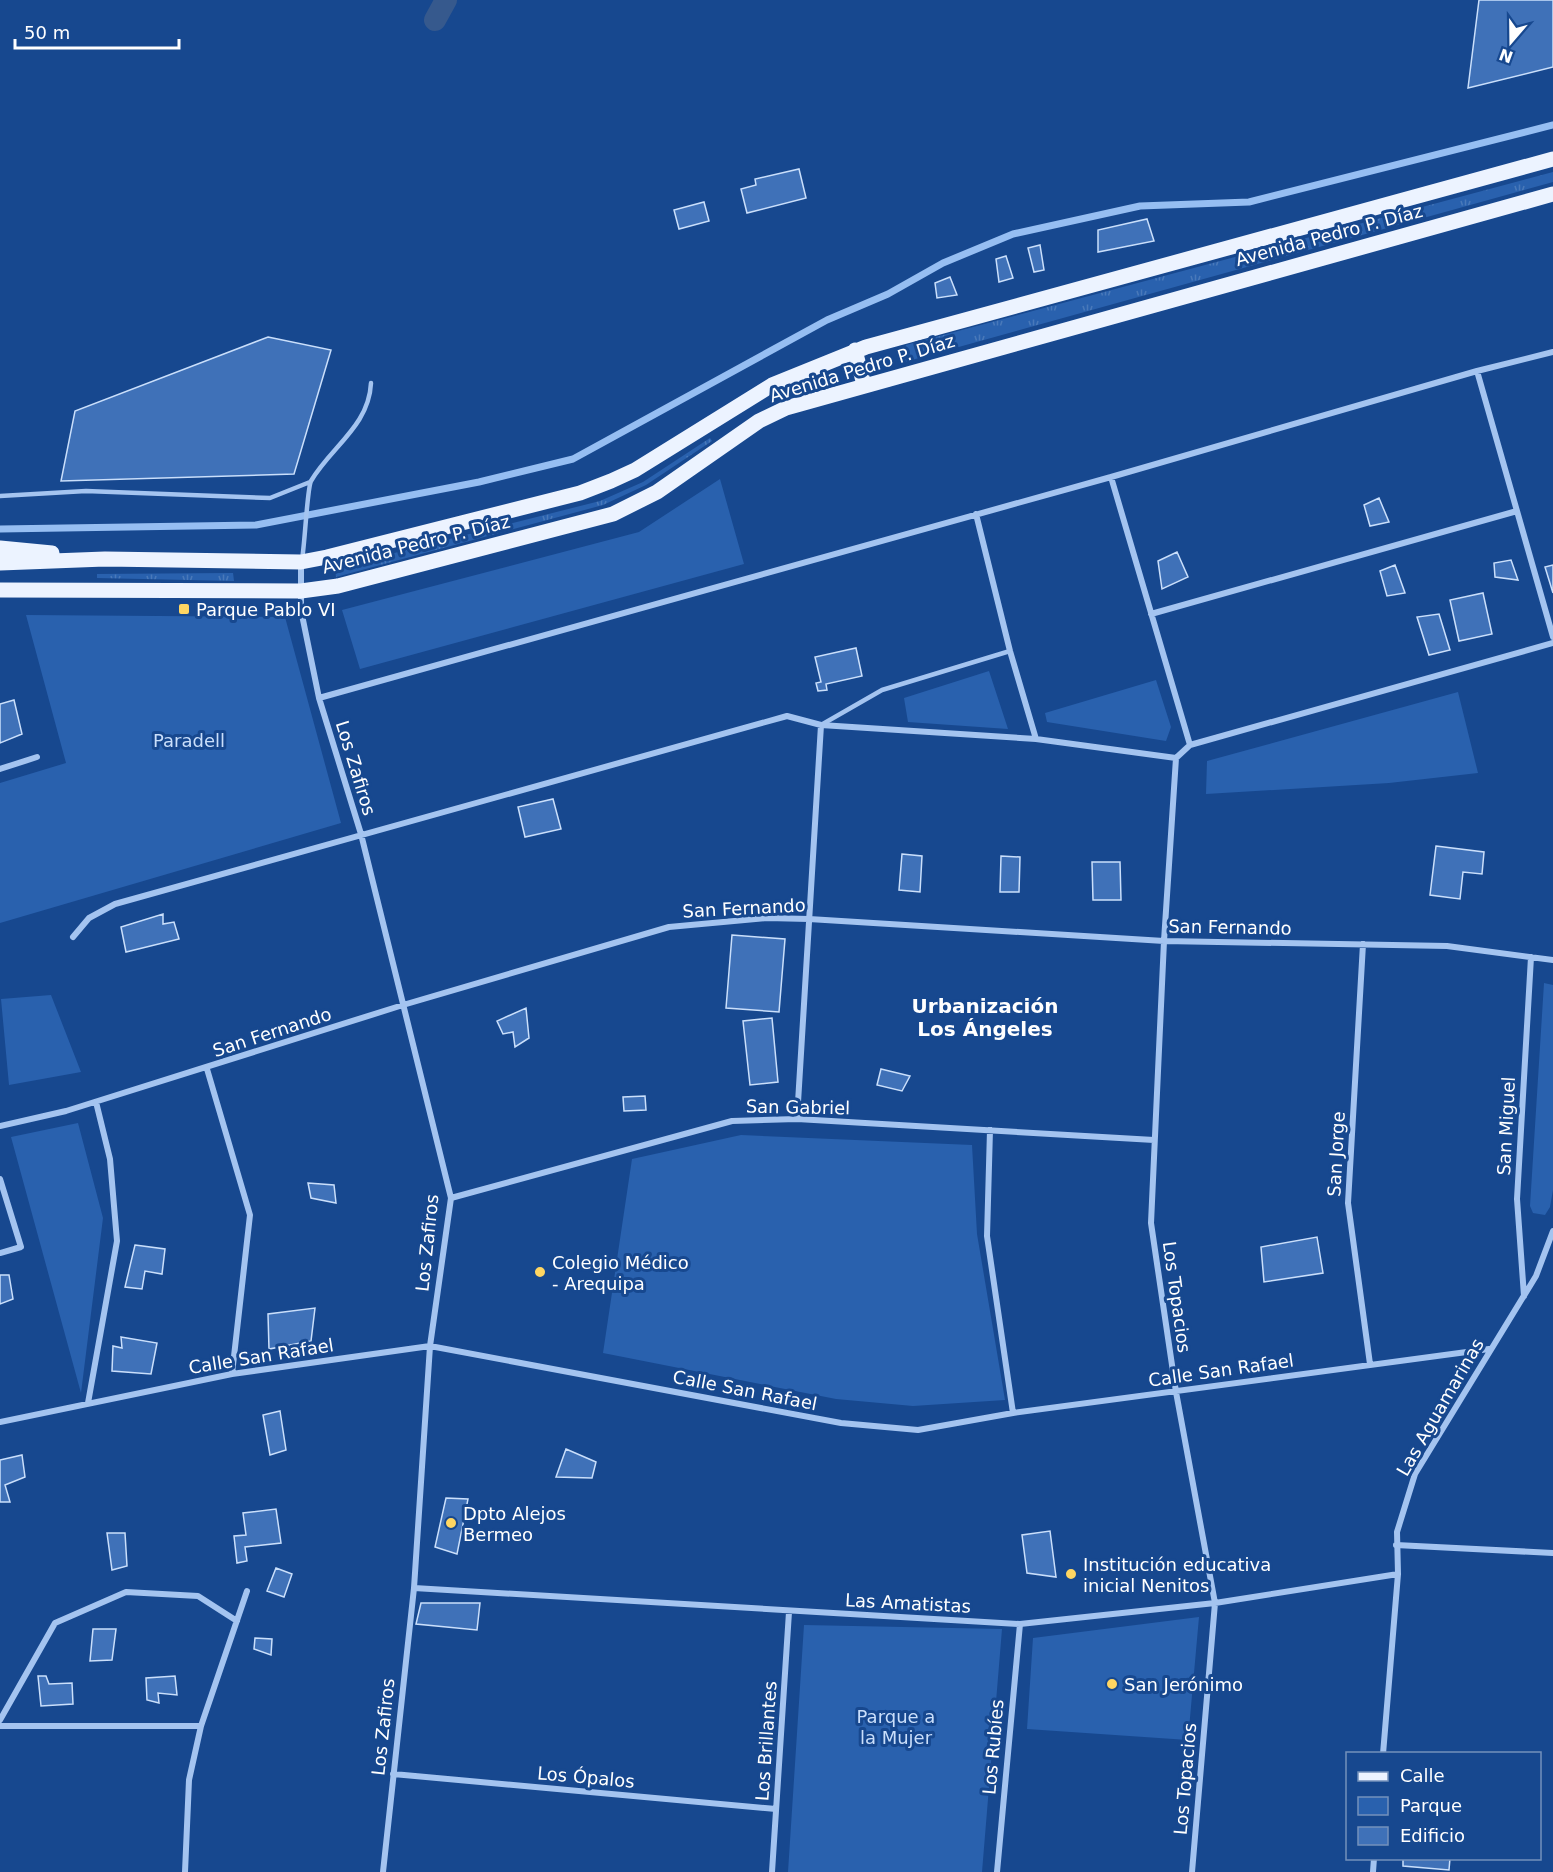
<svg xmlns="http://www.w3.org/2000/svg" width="1553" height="1872" viewBox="0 0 1553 1872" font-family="'DejaVu Sans',sans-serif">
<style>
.grass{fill:url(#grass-tufts)}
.park{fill:#2961ae}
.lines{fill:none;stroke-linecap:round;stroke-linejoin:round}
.stream{stroke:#96bef2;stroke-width:7}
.canal{stroke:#36598d;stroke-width:22}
.building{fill:#3f71b8;stroke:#cadffb;stroke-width:1.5}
.service{stroke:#a4c4f0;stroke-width:4.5}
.minor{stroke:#a4c4f0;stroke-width:6}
.primary{stroke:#ecf3ff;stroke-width:15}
.poi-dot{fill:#ffd662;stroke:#17488f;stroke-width:2}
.labels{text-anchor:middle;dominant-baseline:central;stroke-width:6;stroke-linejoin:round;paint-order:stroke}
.street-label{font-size:18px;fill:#fff;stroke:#17488f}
.poi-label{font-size:18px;fill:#fff;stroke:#17488f;text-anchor:start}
.park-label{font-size:18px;fill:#cadffb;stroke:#17488f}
.neighbourhood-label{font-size:20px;font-weight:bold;fill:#fff;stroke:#17488f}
</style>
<defs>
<pattern id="grass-tufts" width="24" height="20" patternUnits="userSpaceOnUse" patternTransform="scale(1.5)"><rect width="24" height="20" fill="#2961ae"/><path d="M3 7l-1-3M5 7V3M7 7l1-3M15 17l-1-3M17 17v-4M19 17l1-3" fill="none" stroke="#4979ba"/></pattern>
</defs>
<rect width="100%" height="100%" fill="#17488f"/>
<!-- grass -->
<path class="grass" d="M 1553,172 L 1553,182 L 901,363 L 899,358 L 906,345 Z
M 710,438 L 712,441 L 646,485 L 603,505 L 336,577 L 335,568 L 600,501 L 643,482 Z
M 233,573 L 234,581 L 97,578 L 97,574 Z"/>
<!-- park -->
<path class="park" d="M 720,479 L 744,564 L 360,669 L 342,610 L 639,532 Z
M 26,615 L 285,617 L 341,823 L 0,923 L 0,783 L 66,763 Z
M 989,671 L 1008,729 L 908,722 L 904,698 Z
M 1156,680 L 1171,727 L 1166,741 L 1047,722 L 1045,713 Z
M 1458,692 L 1478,773 L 1389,783 L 1206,794 L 1207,761 Z
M 1544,983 L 1553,985 L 1553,1190 L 1550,1207 L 1545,1215 L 1533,1213 L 1530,1206 Z
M 51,995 L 81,1072 L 9,1085 L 1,999 Z
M 78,1123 L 103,1218 L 81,1393 L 11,1137 Z
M 741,1135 L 972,1145 L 977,1234 L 1005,1400 L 913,1406 L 836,1399 L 603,1353 L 632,1159 Z
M 1199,1617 L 1188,1740 L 1027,1729 L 1033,1638 Z
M 804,1625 L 1002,1629 L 982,1872 L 788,1872 Z"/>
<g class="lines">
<!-- stream -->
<path class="stream" d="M 0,529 L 256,525 L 479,482 L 573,459 L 827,320 L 888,294 L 943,263 L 1013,234 L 1140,206 L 1249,202 L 1553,125"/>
<!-- canal -->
<path class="canal" d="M 435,20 L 446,0"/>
</g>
<!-- building -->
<path class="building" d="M 1479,0 L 1553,0 L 1553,67 L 1468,88 Z
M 799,169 L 806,198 L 747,213 L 741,189 L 756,185 L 755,179 Z
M 704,202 L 709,221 L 679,229 L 674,210 Z
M 1147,219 L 1154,241 L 1098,252 L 1098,230 Z
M 1040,245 L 1044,270 L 1034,272 L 1028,248 Z
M 1006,256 L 1013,278 L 999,282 L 996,259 Z
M 950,277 L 957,295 L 937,298 L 935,283 Z
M 268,337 L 331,350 L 294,474 L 61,481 L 75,411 Z
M 1379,498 L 1389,522 L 1370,526 L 1364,505 Z
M 1177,552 L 1188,577 L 1162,589 L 1158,561 Z
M 1511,560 L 1518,580 L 1495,577 L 1494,563 Z
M 1395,565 L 1405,593 L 1387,596 L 1380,571 Z
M 1553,565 L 1553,593 L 1545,567 Z
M 1483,593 L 1492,634 L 1459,641 L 1450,600 Z
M 1439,614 L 1450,650 L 1429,655 L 1417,617 Z
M 856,648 L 862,676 L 826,684 L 827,690 L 818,691 L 816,683 L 821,682 L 815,657 Z
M 14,700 L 22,734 L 0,743 L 0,704 Z
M 553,799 L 561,829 L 525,837 L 518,807 Z
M 1436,846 L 1484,852 L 1482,874 L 1463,872 L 1460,899 L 1430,895 Z
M 902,854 L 922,856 L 920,892 L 899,890 Z
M 1001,856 L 1020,857 L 1019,892 L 1000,892 Z
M 1092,862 L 1120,862 L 1121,900 L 1093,900 Z
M 163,914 L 163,924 L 174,922 L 179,939 L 126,952 L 121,927 Z
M 732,935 L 785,939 L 779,1012 L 726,1008 Z
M 526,1008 L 529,1038 L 515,1047 L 513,1032 L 503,1034 L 497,1021 Z
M 772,1018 L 778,1082 L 750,1085 L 743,1021 Z
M 881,1069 L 910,1076 L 902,1091 L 877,1085 Z
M 645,1096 L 646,1110 L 624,1111 L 623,1097 Z
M 308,1183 L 334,1185 L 336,1203 L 311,1198 Z
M 1317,1237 L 1323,1273 L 1264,1282 L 1261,1247 Z
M 135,1245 L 165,1249 L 162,1274 L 145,1271 L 142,1289 L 125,1287 Z
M 0,1275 L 9,1275 L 13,1299 L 0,1304 Z
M 315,1308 L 311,1341 L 269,1349 L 268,1314 Z
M 121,1337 L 157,1343 L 151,1374 L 112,1371 L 113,1346 L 122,1348 Z
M 280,1411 L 286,1450 L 270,1455 L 263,1415 Z
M 566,1449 L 596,1462 L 592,1478 L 556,1477 Z
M 22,1455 L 25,1477 L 5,1485 L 10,1502 L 0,1502 L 0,1460 Z
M 446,1498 L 468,1499 L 457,1554 L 435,1547 Z
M 276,1509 L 281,1543 L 245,1547 L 247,1561 L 237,1563 L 234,1536 L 246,1535 L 243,1513 Z
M 1050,1531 L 1056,1577 L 1027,1573 L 1022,1535 Z
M 107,1533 L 125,1533 L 127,1566 L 112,1570 Z
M 276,1568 L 292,1574 L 284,1597 L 267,1591 Z
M 421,1603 L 480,1603 L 477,1630 L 416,1624 Z
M 93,1629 L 116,1629 L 112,1660 L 90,1661 Z
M 255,1638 L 272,1639 L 271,1655 L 254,1649 Z
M 38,1676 L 46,1676 L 49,1684 L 72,1683 L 73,1704 L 41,1706 Z
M 175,1676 L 177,1695 L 158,1693 L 159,1703 L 147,1700 L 146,1678 Z
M 1403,1858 L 1450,1858 L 1449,1870 L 1403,1866 Z"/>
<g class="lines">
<!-- service -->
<path class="service" d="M 0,496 L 86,491 L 270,498 L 310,482
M 302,559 C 305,544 307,489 311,481 C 331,447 369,426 371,383
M 821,725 L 882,690 L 1010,651"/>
<!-- minor -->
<path class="minor" d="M 1477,371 L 1553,637
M 1111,477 L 1190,745
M 976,514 L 1010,651 L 1036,739
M 301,563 L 301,610 L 319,698 L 361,834 L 451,1198 L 430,1346 L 414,1588 L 383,1872
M 1151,614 L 1517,511
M 319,698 L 1111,477 L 1477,371 L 1553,352
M 1176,758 L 1164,941 L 1151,1223 L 1176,1392 L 1215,1603 L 1192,1872
M 0,769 L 37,757
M 73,937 L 89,918 L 115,904 L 787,716 L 821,725 L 1036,739 L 1176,758 L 1190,745 L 1553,643
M 1363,944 L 1348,1203 L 1370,1364
M 207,1069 L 250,1215 L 232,1374
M 797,1119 L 821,725
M 0,1126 L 66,1111 L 403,1005 L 669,927 L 767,918 L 809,919 L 1164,941 L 1447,946 L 1553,960
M 990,1130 L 987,1236 L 1013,1413
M 0,1179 L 21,1247 L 0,1253
M 451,1198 L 732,1121 L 797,1119 L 1154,1140
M 1524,1296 L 1517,1199 L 1531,957
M 88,1403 L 117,1241 L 110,1159 L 96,1102
M 0,1422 L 232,1374 L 430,1346 L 841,1423 L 918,1430 L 1013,1413 L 1489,1349
M 1396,1545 L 1553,1553
M 414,1588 L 1020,1624 L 1215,1603 L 1398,1574
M 0,1720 L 55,1623 L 126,1592 L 198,1596 L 237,1621
M 0,1726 L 201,1726
M 1383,1754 L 1398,1574 L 1397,1532 L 1415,1474 L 1536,1276 L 1553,1231
M 393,1774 L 776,1809
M 185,1872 L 189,1780 L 201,1726 L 247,1591
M 772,1872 L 789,1612
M 997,1872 L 1020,1624
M 1373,1872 L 1374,1858"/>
<!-- primary -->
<path class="primary" d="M 855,350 L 864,385
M 0,548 L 52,553
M 0,563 L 105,559 L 301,562 L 327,557 L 580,493 L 611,481 L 635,470 L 772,385 L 866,347 L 1553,159
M 0,590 L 301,591 L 338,586 L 613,514 L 657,492 L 759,421 L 786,408 L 1553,194"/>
</g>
<!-- markers -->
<g class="poi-dot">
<rect x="178" y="603" width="12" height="12" rx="3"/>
<circle cx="540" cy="1272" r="6"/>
<circle cx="451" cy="1523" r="6"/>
<circle cx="1071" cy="1574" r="6"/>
<circle cx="1112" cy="1684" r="6"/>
</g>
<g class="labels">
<!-- street labels -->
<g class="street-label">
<text transform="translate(1329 235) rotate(-15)">Avenida Pedro P. Díaz</text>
<text transform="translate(862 368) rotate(-17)">Avenida Pedro P. Díaz</text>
<text transform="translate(416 544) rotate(-14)">Avenida Pedro P. Díaz</text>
<text transform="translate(356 768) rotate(73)">Los Zafiros</text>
<text transform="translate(744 908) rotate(-3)">San Fernando</text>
<text transform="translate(1230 927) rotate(1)">San Fernando</text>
<text transform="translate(272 1032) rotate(-18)">San Fernando</text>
<text transform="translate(798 1107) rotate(1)">San Gabriel</text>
<text transform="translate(1506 1126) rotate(-87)">San Miguel</text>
<text transform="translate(1336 1154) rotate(-87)">San Jorge</text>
<text transform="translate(427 1243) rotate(-84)">Los Zafiros</text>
<text transform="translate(1177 1297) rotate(82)">Los Topacios</text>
<text transform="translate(261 1356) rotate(-9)">Calle San Rafael</text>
<text transform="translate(1221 1370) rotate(-8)">Calle San Rafael</text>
<text transform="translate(745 1390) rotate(11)">Calle San Rafael</text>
<text transform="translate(1440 1407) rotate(-60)">Las Aguamarinas</text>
<text transform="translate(908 1603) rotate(3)">Las Amatistas</text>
<text transform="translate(383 1727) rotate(-84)">Los Zafiros</text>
<text transform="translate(766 1741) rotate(-86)">Los Brillantes</text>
<text transform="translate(993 1747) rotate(-85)">Los Rubíes</text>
<text transform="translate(586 1777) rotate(5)">Los Ópalos</text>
<text transform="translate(1185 1779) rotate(-85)">Los Topacios</text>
</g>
<!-- poi labels -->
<g class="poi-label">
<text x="196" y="609">Parque Pablo VI</text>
<text x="552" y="1262">Colegio Médico<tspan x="552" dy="21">- Arequipa</tspan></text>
<text x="463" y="1513">Dpto Alejos<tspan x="463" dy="21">Bermeo</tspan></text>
<text x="1083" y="1564">Institución educativa<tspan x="1083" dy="21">inicial Nenitos</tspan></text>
<text x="1124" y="1684">San Jerónimo</text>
</g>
<!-- park labels -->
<g class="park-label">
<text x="189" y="740">Paradell</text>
<text x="896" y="1716">Parque a<tspan x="896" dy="21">la Mujer</tspan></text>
</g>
<!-- neighbourhood labels -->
<g class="neighbourhood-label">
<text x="985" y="1006">Urbanización<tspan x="985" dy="23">Los Ángeles</tspan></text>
</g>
</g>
<!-- legend -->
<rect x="1346" y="1752" width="195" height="108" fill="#17488f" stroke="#7491bc" stroke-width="1.5"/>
<rect x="1358" y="1772" width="30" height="9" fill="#ecf3ff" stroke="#7491bc" stroke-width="1.5"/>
<text x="1400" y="1782" font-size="18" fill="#ffffff">Calle</text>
<rect x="1358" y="1797" width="30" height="18" fill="#2961ae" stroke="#7491bc" stroke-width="1.5"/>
<text x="1400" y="1812" font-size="18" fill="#ffffff">Parque</text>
<rect x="1358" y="1827" width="30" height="18" fill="#3f71b8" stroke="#7491bc" stroke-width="1.5"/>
<text x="1400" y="1842" font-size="18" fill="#ffffff">Edificio</text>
<!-- north arrow -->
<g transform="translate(1511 42) rotate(200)" stroke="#17488f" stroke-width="4.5" paint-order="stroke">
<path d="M0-4.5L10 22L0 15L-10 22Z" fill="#ffffff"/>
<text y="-9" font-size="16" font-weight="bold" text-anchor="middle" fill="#ffffff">N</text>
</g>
<!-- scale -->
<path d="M15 39v9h164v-9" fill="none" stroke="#ffffff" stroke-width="3"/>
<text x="24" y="39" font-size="18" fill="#ffffff" stroke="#17488f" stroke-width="4.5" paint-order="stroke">50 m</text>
</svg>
